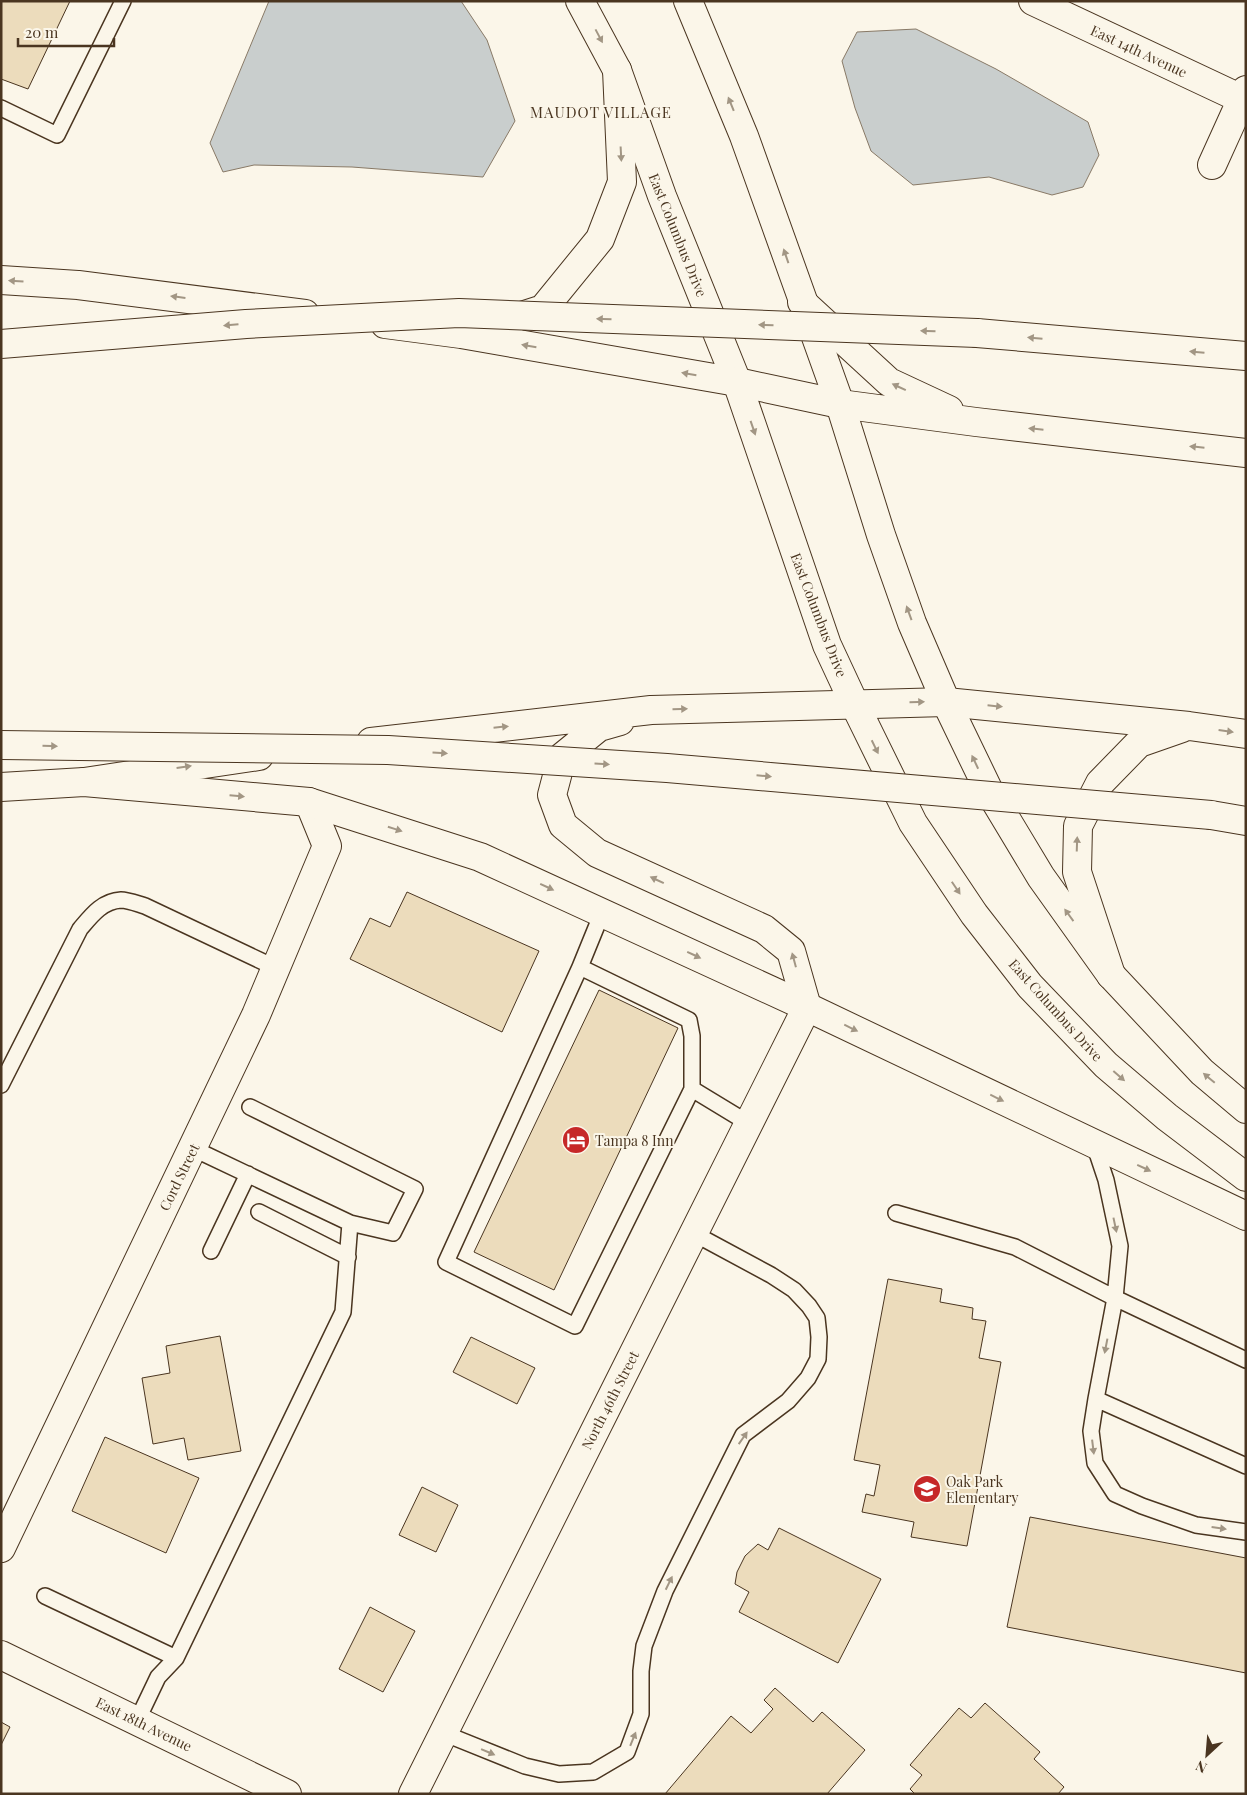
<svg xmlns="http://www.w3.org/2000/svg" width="1247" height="1795" viewBox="0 0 1247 1795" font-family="'Playfair Display',serif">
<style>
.water{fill:#c9cecd;stroke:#887966}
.building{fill:#ecdcbc;stroke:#4a3520}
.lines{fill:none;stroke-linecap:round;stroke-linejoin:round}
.lane-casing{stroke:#4a3520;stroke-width:18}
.street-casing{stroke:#4a3520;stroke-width:30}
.secondary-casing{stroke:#4a3520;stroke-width:30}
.highway-casing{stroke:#4a3520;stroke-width:30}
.lane{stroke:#fbf6e9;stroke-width:15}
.street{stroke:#fbf6e9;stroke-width:28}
.secondary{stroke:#fbf6e9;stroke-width:28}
.highway{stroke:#fbf6e9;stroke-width:28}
.highway-bridge-casing{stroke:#4a3520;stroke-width:30;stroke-linecap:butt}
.highway-bridge{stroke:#fbf6e9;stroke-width:28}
.oneway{fill:#a29684}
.labels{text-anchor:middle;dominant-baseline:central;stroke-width:4;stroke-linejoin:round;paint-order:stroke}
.street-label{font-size:14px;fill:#4a3520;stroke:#fbf6e9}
.poi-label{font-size:14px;fill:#4a3520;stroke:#fbf6e9;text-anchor:start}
.neighbourhood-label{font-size:15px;letter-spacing:1px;fill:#4a3520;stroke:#fbf6e9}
</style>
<rect width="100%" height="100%" fill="#fbf6e9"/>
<!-- water -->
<path class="water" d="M 269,1 L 461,1 L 487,40 L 515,121 L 483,177 L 352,167 L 254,165 L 223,172 L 210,143 Z
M 916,29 L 996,69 L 1088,122 L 1099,155 L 1083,187 L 1052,195 L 989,177 L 913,185 L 871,151 L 855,108 L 842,61 L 857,32 Z"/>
<!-- building -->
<path class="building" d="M 1,1 L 70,1 L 28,89 L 1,79 Z
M 407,892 L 539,951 L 502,1032 L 350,959 L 370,918 L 390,927 Z
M 599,990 L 678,1028 L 554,1290 L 474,1252 Z
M 888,1279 L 942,1289 L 940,1302 L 973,1308 L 972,1319 L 986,1321 L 979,1358 L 1001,1362 L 967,1546 L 911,1537 L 914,1522 L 862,1512 L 866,1494 L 874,1496 L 880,1465 L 854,1460 Z
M 220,1336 L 241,1451 L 188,1460 L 184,1438 L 153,1444 L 142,1378 L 170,1373 L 166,1346 Z
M 471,1337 L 535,1368 L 517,1404 L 453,1372 Z
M 105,1437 L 199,1478 L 166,1553 L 72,1511 Z
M 422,1487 L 458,1505 L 436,1552 L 399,1535 Z
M 1030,1517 L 1246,1558 L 1246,1673 L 1007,1627 Z
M 779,1528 L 881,1579 L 838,1663 L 739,1612 L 749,1592 L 735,1584 L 737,1572 L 745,1556 L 758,1544 L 768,1550 Z
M 370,1607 L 415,1631 L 383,1692 L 339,1669 Z
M 775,1688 L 813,1722 L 822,1712 L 865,1750 L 827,1794 L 665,1794 L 731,1716 L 751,1733 L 773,1709 L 764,1700 Z
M 985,1703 L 1040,1752 L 1034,1759 L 1064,1787 L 1058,1794 L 915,1794 L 910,1789 L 922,1775 L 910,1765 L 959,1708 L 971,1718 Z
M 1,1722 L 10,1727 L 1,1745 Z"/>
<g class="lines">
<defs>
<path id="lane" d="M 1,108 L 57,135 L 123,1
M 602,913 L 580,967 L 689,1020 L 692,1036 L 692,1089 L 748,1123
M 580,967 L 446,1262 L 575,1326 L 692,1089
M 1,1085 L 80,929 C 91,916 102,901 121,900 C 128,900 138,904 145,906 L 276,968
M 250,1107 L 415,1189 L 393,1233 L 350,1223
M 1094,1144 L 1106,1180 L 1120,1246 L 1115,1298 L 1096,1399 L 1091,1431 L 1095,1463 L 1115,1494 L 1142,1506 L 1196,1525 L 1246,1532
M 259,1212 L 348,1257
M 896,1213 L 1015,1247 L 1115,1298 L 1246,1360
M 211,1251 L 248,1174
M 1096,1399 L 1246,1466
M 45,1596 L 176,1658
M 137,1721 L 158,1677 L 176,1658 L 343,1312 L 350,1223 L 192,1148
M 443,1733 L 525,1766 L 559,1774 L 593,1772 L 627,1752 L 641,1714 L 641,1671 L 644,1646 L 665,1591 L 743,1435 L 788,1401 L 808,1378 L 818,1359 L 819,1337 L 817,1318 L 809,1306 L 794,1290 L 771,1275 L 693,1233"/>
<path id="street" d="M 1033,1 L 1246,101
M 1212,165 L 1246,90
M 1,1548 L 256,1015 L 327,846 L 309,802
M 1,1655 L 287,1794
M 413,1794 L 807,1007"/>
<path id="secondary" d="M 580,1 L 617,70 L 662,196 L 737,382 L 827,645 L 854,703 L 913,823 L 974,914 L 1030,986 L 1106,1065 L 1167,1117 L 1246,1177
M 688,1 L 744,136 L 840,404 L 881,535 L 912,623 L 946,702 L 988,789 L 1041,877 L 1111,975 L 1202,1072 L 1246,1109
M 1,787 L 84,782 L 309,802 L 480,857 L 807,1007 L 1246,1216"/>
<path id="highway" d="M 1,280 L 78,285 L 305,314
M 802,302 L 889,382 L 949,410
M 515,318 L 543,309 L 600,239 L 622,182 L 617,70
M 385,324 L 461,334 L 737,382 L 840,404 L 976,422 L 1246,453
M 977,333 L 1246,356
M 620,721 L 599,727 L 562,757 L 552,795 L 563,825 L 597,853 L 764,929 L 791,951 L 807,1007
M 371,742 L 651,710 L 946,702 L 1189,726 L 1246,734
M 84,782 L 259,756
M 1211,815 L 1246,821
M 1111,975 L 1077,872 L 1078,826 L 1100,783 L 1139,743 L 1182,728"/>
</defs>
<!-- lane casing -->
<use href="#lane" class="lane-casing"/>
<!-- street casing -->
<use href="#street" class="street-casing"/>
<!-- secondary casing -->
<use href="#secondary" class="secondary-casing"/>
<!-- highway casing -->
<use href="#highway" class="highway-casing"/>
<!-- lane -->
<use href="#lane" class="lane"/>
<!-- street -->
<use href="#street" class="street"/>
<!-- secondary -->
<use href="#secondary" class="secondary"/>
<!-- highway -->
<use href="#highway" class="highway"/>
<defs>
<path id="highway-bridge" d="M 1,344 L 246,324 L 459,313 L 977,333
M 1,745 L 388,750 L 667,768 L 1211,815"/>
</defs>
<!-- highway-bridge casing -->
<use href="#highway-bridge" class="highway-bridge-casing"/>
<!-- highway-bridge -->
<use href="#highway-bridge" class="highway-bridge"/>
</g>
<!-- one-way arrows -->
<defs><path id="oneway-solid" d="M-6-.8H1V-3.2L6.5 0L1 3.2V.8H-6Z" transform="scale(1.25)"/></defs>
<g class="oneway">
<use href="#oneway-solid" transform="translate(599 36) rotate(62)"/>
<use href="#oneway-solid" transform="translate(731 104) rotate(-112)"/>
<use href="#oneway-solid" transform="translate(621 154) rotate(87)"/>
<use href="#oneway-solid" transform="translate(786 256) rotate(-109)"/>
<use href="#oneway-solid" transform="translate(16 281) rotate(-176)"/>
<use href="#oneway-solid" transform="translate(178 297) rotate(-173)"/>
<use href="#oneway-solid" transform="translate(604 319) rotate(-178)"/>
<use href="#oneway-solid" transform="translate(231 325) rotate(175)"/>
<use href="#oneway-solid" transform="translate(766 325) rotate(-178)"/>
<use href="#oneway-solid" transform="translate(928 331) rotate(-178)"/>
<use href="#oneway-solid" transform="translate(1035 338) rotate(-175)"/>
<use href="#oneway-solid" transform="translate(529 346) rotate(-170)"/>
<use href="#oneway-solid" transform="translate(1197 352) rotate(-175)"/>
<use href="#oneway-solid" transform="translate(689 374) rotate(-170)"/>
<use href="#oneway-solid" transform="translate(899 387) rotate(-155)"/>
<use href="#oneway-solid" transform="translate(753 428) rotate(71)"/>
<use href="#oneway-solid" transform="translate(1036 429) rotate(-174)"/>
<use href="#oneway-solid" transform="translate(1197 447) rotate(-174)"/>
<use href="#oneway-solid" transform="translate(909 613) rotate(-110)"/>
<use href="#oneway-solid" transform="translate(917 702) rotate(-1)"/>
<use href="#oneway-solid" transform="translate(995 706) rotate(6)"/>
<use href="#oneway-solid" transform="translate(680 709) rotate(-2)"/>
<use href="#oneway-solid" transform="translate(501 727) rotate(-6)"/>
<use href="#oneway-solid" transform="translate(1226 731) rotate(8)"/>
<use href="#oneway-solid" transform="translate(50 746) rotate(1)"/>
<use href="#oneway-solid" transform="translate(875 747) rotate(64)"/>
<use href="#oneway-solid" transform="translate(440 753) rotate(4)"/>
<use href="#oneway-solid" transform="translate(975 762) rotate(-115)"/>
<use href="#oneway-solid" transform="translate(602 764) rotate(4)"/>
<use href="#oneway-solid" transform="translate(184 767) rotate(-8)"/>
<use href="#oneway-solid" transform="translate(764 776) rotate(5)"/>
<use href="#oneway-solid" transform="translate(237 796) rotate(5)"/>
<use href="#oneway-solid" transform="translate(395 829) rotate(18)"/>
<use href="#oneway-solid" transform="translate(1077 844) rotate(-88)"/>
<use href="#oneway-solid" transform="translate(657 880) rotate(-155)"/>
<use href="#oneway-solid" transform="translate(547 887) rotate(25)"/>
<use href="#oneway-solid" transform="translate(956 888) rotate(56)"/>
<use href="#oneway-solid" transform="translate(1069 915) rotate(-126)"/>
<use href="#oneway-solid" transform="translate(694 955) rotate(25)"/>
<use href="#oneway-solid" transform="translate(794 960) rotate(-105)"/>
<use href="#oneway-solid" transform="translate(851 1028) rotate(26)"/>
<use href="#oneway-solid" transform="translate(1119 1076) rotate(41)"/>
<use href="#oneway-solid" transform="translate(1209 1078) rotate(-140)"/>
<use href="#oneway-solid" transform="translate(997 1098) rotate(26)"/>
<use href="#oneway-solid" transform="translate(1144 1168) rotate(25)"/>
<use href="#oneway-solid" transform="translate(1115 1225) rotate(78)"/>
<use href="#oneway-solid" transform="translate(1106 1346) rotate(101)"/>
<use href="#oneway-solid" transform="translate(743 1438) rotate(-55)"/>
<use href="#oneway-solid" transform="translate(1093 1447) rotate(83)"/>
<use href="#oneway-solid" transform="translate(1219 1528) rotate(8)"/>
<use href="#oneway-solid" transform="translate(669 1583) rotate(-64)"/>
<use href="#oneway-solid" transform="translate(633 1739) rotate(-68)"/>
<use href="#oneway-solid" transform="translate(488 1752) rotate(23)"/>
</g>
<!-- icons -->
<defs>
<symbol id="hotel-disc" viewBox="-11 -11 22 22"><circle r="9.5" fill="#c62828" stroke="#fbf6e9"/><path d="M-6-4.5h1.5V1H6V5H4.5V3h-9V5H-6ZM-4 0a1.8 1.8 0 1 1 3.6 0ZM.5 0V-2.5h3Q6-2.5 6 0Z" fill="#fff"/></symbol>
<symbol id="school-disc" viewBox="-11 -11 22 22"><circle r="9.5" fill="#c62828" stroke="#fbf6e9"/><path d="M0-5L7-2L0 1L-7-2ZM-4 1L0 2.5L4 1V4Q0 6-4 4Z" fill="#fff"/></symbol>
</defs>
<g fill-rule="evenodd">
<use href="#hotel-disc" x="560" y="1124" width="32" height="32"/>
<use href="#school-disc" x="911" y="1473" width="32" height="32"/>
</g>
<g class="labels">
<!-- street labels -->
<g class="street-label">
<text transform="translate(1139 51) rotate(25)">East 14th Avenue</text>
<text transform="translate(678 235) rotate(68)">East Columbus Drive</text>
<text transform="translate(819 615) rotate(69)">East Columbus Drive</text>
<text transform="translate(1056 1010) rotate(48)">East Columbus Drive</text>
<text transform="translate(179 1177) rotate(-64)">Cord Street</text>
<text transform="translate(610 1400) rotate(-63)">North 46th Street</text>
<text transform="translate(144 1724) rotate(26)">East 18th Avenue</text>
</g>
<!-- poi labels -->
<g class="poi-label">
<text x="595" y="1140">Tampa 8 Inn</text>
<text x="946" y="1481">Oak Park<tspan x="946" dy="16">Elementary</tspan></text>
</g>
<!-- neighbourhood labels -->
<g class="neighbourhood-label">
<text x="601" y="112">MAUDOT VILLAGE</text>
</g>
</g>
<!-- border -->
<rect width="1247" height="1795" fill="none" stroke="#4a3520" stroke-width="5"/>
<!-- north arrow -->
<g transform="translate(1207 1755) rotate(206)" stroke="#fbf6e9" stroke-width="4" paint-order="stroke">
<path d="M0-4L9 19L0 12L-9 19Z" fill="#4a3520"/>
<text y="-8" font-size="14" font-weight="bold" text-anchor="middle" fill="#4a3520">N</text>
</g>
<!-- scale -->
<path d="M18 38v8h96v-8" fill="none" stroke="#4a3520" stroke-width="2.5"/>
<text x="25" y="38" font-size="15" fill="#4a3520" stroke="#fbf6e9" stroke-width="4" paint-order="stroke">20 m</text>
</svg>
